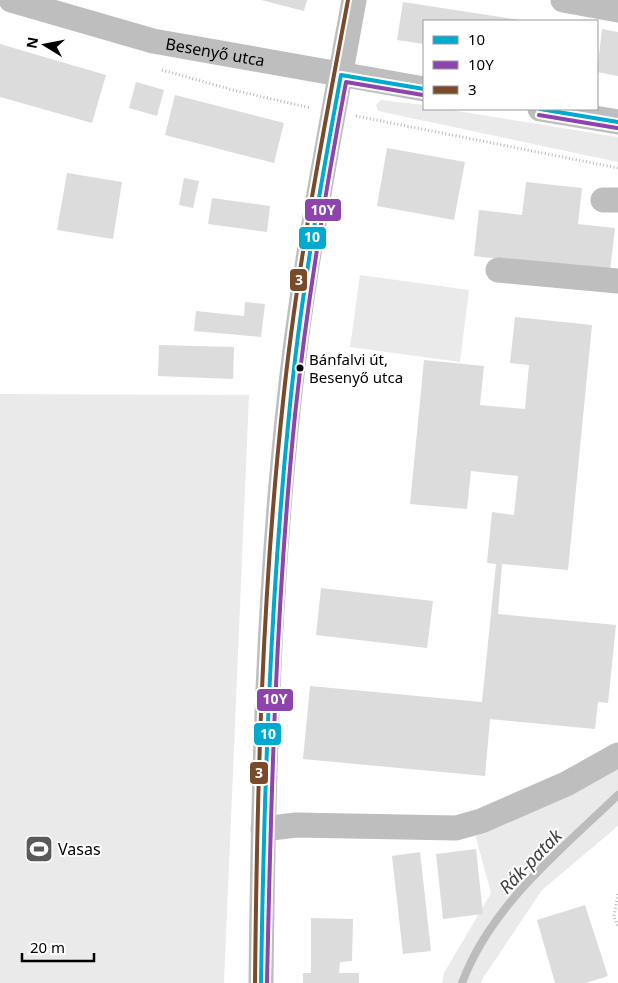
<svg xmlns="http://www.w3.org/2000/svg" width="618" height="983" viewBox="0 0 618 983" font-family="'Noto Sans',sans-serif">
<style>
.green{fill:#eaeaea}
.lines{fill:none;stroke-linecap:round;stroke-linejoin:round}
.stream{stroke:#bcbcbc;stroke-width:8}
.building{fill:#dcdcdc}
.path{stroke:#b8b8b8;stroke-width:3;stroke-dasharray:1 2.5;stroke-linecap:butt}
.minor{stroke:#bebebe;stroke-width:25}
.bus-1-casing{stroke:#fff;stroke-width:8}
.bus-2-casing{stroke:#fff;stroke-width:8}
.bus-3-casing{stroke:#fff;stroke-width:8}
.bus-1{stroke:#00a9ce;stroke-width:4}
.bus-2{stroke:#8e44ad;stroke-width:4}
.bus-3{stroke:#7a4b2a;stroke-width:4}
.bus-dot{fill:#000;stroke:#fff;stroke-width:2}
.labels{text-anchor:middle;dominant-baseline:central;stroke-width:4;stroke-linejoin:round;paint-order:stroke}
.bus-label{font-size:15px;fill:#000;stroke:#fff;text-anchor:start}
.street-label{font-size:16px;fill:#000;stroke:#fff}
.poi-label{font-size:16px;fill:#000;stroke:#fff;text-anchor:start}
.water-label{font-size:18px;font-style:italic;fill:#404040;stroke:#fff}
.line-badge{stroke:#fff;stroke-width:2}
.badge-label{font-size:14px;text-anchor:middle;font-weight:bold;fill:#fff}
</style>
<rect width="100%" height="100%" fill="#fff"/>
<!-- green -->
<path class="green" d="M 381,100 L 424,105 L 424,109 L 445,109 L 618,137 L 618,162 L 378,111 L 376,105 Z
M 360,275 L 469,290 L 460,362 L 350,347 Z
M 0,394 L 249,395 L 224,983 L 0,983 Z
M 618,766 L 618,826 L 542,890 L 483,978 L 481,983 L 442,983 L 444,973 L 491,893 L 476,838 L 477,831 Z"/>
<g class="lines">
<!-- stream -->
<path class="stream" d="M 462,983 C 491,905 560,851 618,795"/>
</g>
<!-- building -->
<path class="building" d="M 261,0 L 307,0 L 304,11 Z
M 403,2 L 519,20 L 519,21 L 424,21 L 424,44 L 397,40 Z
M 602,29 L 618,32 L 618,76 L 597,72 Z
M 0,44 L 106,75 L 92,123 L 0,97 Z
M 136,82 L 164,90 L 157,116 L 129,108 Z
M 175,95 L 284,123 L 274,163 L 165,135 Z
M 387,148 L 465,162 L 454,220 L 377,206 Z
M 67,173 L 122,182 L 113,239 L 57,230 Z
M 184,178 L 199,181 L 193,208 L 179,205 Z
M 526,182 L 582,188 L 578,224 L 615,228 L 610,271 L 474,256 L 479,210 L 522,215 Z
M 212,198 L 270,206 L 267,232 L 208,224 Z
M 245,302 L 265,304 L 261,337 L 194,331 L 196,311 L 244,316 Z
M 515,317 L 592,325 L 568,570 L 502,564 L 498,614 L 616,625 L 608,703 L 598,702 L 595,729 L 490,719 L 485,776 L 303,759 L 310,686 L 482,702 L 496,564 L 487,563 L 492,512 L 514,515 L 518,476 L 471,471 L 467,509 L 410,504 L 424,360 L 484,366 L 480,405 L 525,409 L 529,365 L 510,363 Z
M 159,345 L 234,347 L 233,379 L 158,376 Z
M 321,588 L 433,601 L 427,648 L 316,635 Z
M 476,849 L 483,914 L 443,919 L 436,854 Z
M 420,852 L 431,951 L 403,954 L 392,856 Z
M 585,905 L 608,976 L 586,983 L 555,983 L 537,920 Z
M 311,918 L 353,919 L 352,961 L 340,962 L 339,973 L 359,973 L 359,983 L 303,983 L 303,973 L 311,973 Z"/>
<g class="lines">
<!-- path -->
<path class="path" d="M 162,70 L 233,90 L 311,108
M 356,116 L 618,168
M 618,894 L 614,916 L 618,927"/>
<!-- minor -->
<g class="minor">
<path id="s1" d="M 11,0 L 153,41 L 424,89"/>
<path d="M 563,0 L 618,10"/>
<path d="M 540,109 L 618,122"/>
<path d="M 603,200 L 618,200"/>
<path d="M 498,270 L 618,281"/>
<path d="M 263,829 L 296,825 L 456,828 L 481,821 L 566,784 L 618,755"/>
<path d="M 261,983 C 263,789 268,595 289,402 C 303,267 330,134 354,0"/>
</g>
<defs>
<path id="bus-1" d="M 540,109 L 618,122
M 261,983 C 264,793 270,604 289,415 C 300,301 320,188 341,75 L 424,89"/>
<path id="bus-2" d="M 539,115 L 617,128
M 267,983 C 271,793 276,604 295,415 C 307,303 325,193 346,82 L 423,95"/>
<path id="bus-3" d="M 255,983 C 257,789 262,595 283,402 C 297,267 323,134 348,0"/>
</defs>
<!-- bus-1 casing -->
<use href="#bus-1" class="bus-1-casing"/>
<!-- bus-2 casing -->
<use href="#bus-2" class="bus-2-casing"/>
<!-- bus-3 casing -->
<use href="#bus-3" class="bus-3-casing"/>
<!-- bus-1 -->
<use href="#bus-1" class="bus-1"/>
<!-- bus-2 -->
<use href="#bus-2" class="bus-2"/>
<!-- bus-3 -->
<use href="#bus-3" class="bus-3"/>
</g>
<!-- icons -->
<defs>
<symbol id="stadium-square" viewBox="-11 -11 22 22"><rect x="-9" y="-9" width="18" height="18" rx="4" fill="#595959" stroke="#fff"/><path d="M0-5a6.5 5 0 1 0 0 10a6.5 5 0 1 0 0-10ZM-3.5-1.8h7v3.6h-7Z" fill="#fff"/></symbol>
</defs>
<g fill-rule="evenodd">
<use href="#stadium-square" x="23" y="833" width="32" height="32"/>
</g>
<!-- markers -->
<circle class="bus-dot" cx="300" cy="368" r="4.5"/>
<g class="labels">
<!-- bus labels -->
<g class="bus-label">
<text x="309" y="359">Bánfalvi út,<tspan x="309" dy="18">Besenyő utca</tspan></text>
</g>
<!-- street labels -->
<g class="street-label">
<text stroke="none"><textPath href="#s1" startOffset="211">Besenyő utca</textPath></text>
</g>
<!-- poi labels -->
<g class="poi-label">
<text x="58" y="849">Vasas</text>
</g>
<!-- water labels -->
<g class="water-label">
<text transform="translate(530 861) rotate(-46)">Rák-patak</text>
</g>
</g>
<g class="line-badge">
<rect x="304" y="198" width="38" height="24" rx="5" fill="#8e44ad"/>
<rect x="298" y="226" width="29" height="24" rx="5" fill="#00a9ce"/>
<rect x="289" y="268" width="19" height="24" rx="5" fill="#7a4b2a"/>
<rect x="256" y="688" width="38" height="24" rx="5" fill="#8e44ad"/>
<rect x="253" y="722" width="29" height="24" rx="5" fill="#00a9ce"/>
<rect x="249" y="761" width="20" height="24" rx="5" fill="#7a4b2a"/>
</g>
<g class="badge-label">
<text x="323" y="215">10Y</text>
<text x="312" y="242">10</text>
<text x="299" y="285">3</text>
<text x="275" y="704">10Y</text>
<text x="268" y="739">10</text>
<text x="259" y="778">3</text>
</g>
<!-- legend -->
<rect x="423" y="20" width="175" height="90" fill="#ffffff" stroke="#999999"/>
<rect x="433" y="36" width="25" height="8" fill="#00a9ce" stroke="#999999"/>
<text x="468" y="45" font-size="15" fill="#000000">10</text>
<rect x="433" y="61" width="25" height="8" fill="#8e44ad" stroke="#999999"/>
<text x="468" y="70" font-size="15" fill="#000000">10Y</text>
<rect x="433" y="86" width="25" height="8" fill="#7a4b2a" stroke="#999999"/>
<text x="468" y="95" font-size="15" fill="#000000">3</text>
<!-- north arrow -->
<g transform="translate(45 45) rotate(280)" stroke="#ffffff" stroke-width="4" paint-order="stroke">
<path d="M0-4L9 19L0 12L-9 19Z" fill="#000000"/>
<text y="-8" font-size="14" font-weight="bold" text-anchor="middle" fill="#000000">N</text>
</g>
<!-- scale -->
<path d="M22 953v8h72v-8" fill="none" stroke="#000000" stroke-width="2.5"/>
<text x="30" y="953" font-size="15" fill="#000000" stroke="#ffffff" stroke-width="4" paint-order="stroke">20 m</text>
</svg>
